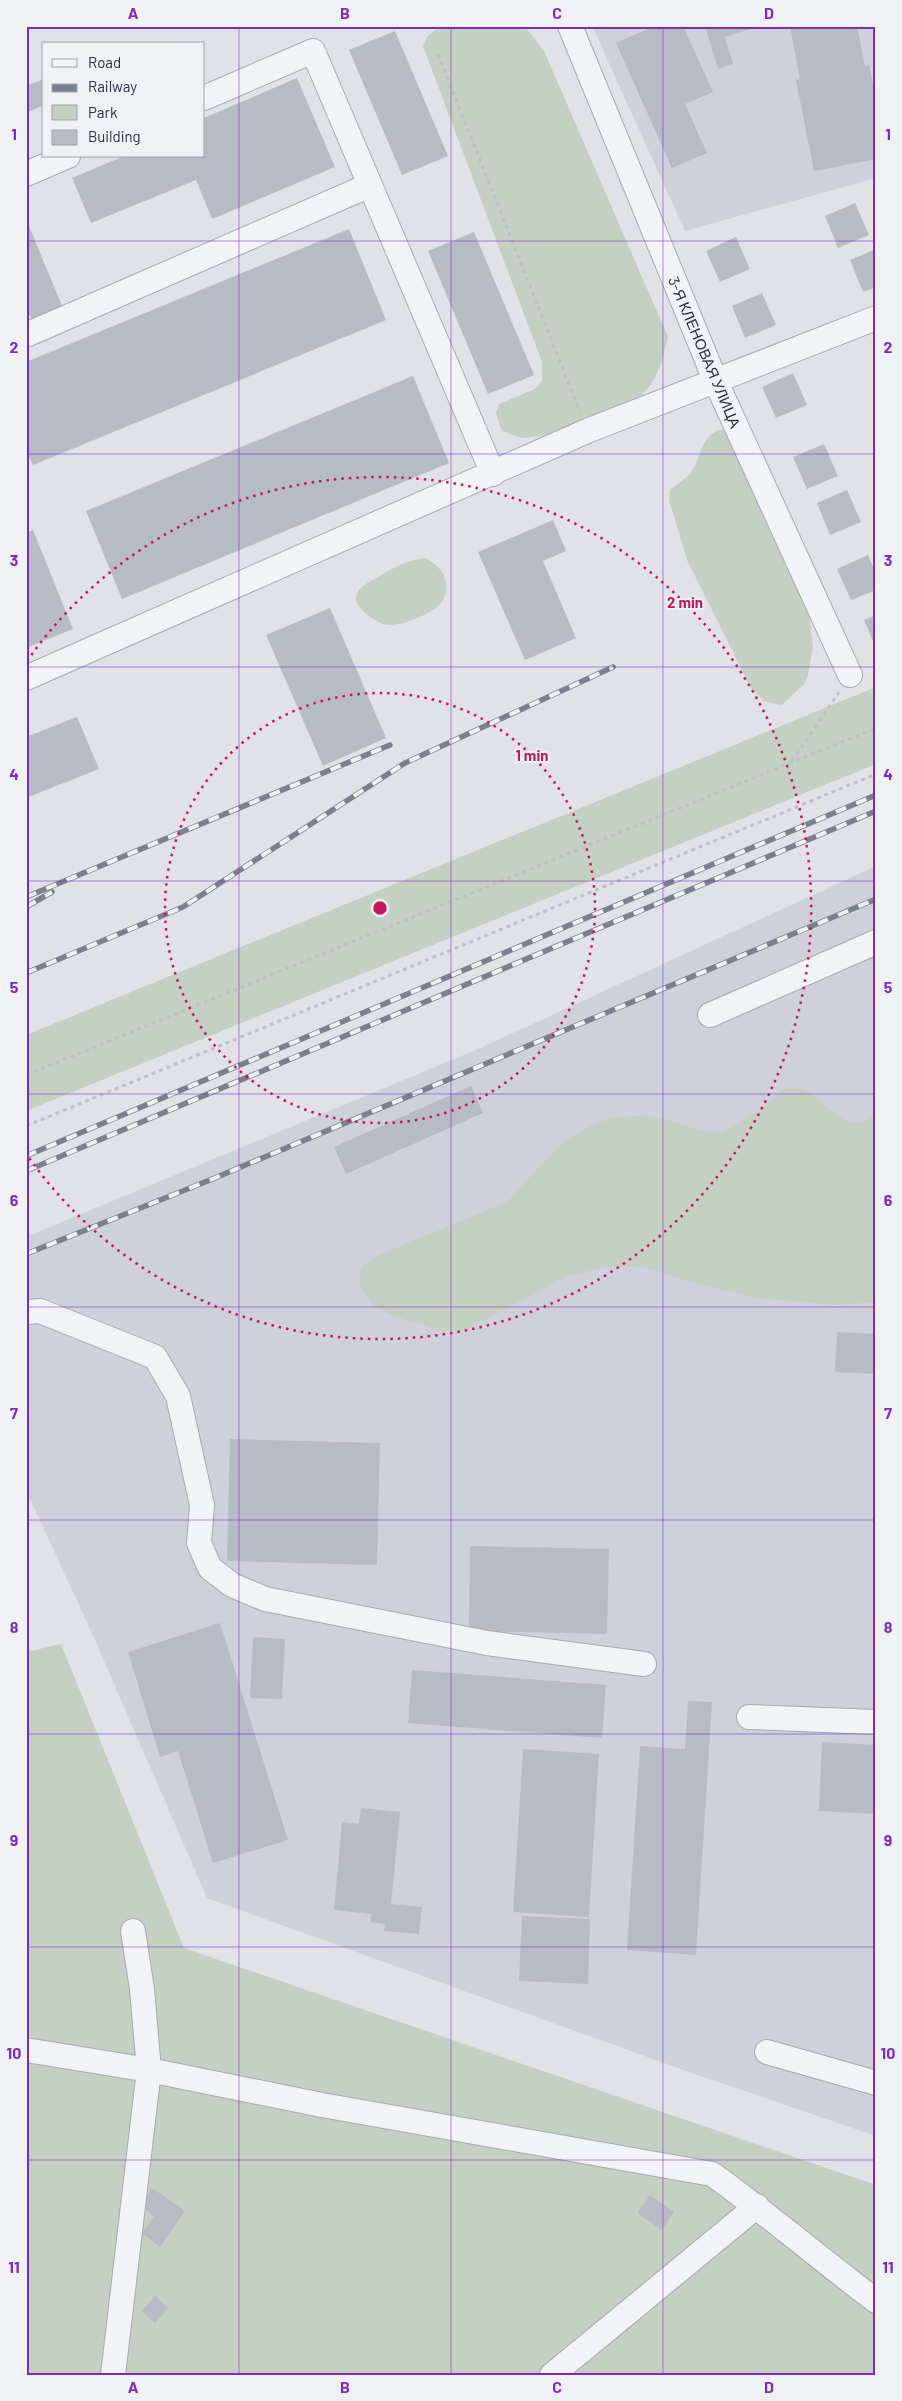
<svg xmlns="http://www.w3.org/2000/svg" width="902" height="2401" viewBox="0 0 902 2401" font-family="Barlow,sans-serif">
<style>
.built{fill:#ced1d9}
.green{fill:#c4d0c1}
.building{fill:#b7bbc3}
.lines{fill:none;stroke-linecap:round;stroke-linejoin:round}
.minor-casing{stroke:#a6a9b1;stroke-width:26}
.path{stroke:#bec0c6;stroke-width:3;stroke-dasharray:4 4;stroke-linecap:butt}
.minor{stroke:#f2f3f6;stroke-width:24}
.rail-casing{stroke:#7b808f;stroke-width:5.5}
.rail{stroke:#eff1f5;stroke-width:4;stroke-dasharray:11;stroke-linecap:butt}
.grid{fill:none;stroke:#7b2cbf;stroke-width:1;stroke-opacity:0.55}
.ring{fill:none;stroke:#c2185b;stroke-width:2.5;stroke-dasharray:2.5 5}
.labels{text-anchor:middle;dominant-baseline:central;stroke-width:4;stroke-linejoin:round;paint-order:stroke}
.street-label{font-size:15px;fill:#2a2f3d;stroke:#eff1f5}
.centre{fill:#c2185b;stroke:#eff1f5;stroke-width:2.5}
.ring-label{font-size:15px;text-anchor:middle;font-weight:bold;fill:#c2185b;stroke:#eff1f5;stroke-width:4;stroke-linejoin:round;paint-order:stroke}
.neatline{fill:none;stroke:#7b2cbf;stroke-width:2}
.grid-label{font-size:16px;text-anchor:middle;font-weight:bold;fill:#7b2cbf}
</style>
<rect width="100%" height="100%" fill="#e0e2e7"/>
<!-- built -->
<path class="built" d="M 592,26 L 876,26 L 876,178 L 685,231 Z
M 876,866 L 876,2136 L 689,2072 L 207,1898 L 91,1631 L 26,1490 L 26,1237 L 478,1049 Z"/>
<!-- green -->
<path class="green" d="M 440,26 L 523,26 L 527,29 L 544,51 L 668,337 C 661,364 658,385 632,402 L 543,436 L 521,438 L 502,431 L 496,413 L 499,404 L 535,389 L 542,381 L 542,362 L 423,46 L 427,37 Z
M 725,429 L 809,610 L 813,647 L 808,675 L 804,684 L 782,705 L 764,701 L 751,688 L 687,560 L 669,500 L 670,490 C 676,484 686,479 691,472 C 703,456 700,432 725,429 Z
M 424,558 C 443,565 456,588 438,606 C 428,615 394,630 381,623 C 369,617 345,602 362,587 C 366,583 373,580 378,577 C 395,567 405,561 424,558 Z
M 876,687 L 876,764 L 26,1111 L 26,1035 Z
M 787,1087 C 793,1088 801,1088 806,1091 C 827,1102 849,1139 876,1114 L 876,1302 L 838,1305 L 758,1298 L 701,1285 L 643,1267 L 605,1267 L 567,1276 L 464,1331 L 444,1332 L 389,1314 L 373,1305 L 360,1287 L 361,1268 L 376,1256 L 507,1202 L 562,1143 L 594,1124 L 612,1118 L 649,1115 L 703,1131 L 722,1132 L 756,1113 Z
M 61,1644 L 184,1948 L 876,2185 L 876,2375 L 26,2375 L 26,1652 Z"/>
<!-- building -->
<path class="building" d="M 654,26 L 683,26 L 713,92 L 685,104 L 707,153 L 672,168 L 616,43 Z
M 705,26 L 756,26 L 756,27 L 725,37 L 733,64 L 718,69 Z
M 790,26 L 857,26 L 865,66 L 869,65 L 876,99 L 876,159 L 814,171 L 796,80 L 800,79 Z
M 395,31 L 448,156 L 402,175 L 349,50 Z
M 297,78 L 335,167 L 212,219 L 196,180 L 91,223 L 72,178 L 124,156 L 204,156 L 204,118 Z
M 44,79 L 44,105 L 26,113 L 26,86 Z
M 855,203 L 869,235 L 838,248 L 825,216 Z
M 26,219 L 63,308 L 32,321 L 26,307 Z
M 349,229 L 386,320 L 33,465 L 26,450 L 26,362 Z
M 474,232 L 534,375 L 488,394 L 428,251 Z
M 736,237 L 750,269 L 720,282 L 706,251 Z
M 876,249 L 876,287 L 863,292 L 850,260 Z
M 762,293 L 776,325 L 745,338 L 732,306 Z
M 793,373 L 807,405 L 776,418 L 762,387 Z
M 413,376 L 449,463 L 122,599 L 86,511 Z
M 824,444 L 838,476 L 807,489 L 793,457 Z
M 847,490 L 861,522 L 830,535 L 817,503 Z
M 553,520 L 566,551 L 543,561 L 576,638 L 525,660 L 478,552 Z
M 33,530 L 73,629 L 26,648 L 26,533 Z
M 868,555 L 876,574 L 876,590 L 851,600 L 837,569 Z
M 330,608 L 386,738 L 323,766 L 266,635 Z
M 876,615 L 876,648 L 864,620 Z
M 77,717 L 99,769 L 26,798 L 26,737 Z
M 471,1086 L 483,1113 L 346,1174 L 334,1147 Z
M 837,1332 L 876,1334 L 876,1374 L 835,1372 Z
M 230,1439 L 380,1443 L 377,1565 L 227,1561 Z
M 470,1546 L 609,1549 L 607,1634 L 469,1631 Z
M 220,1623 L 288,1840 L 213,1863 L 178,1751 L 160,1757 L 128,1652 Z
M 253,1637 L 285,1639 L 282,1699 L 250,1698 Z
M 412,1670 L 606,1685 L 602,1738 L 408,1723 Z
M 688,1701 L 712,1702 L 696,1955 L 627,1950 L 640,1746 L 685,1749 Z
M 822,1742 L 876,1745 L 876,1814 L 819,1811 Z
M 523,1749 L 599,1754 L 589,1917 L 513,1912 Z
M 361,1808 L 400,1812 L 391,1904 L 422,1907 L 419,1934 L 384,1931 L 385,1924 L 370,1922 L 371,1914 L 334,1910 L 342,1822 L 359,1824 Z
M 522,1916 L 590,1919 L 588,1984 L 519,1981 Z
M 152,2188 L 185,2211 L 160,2247 L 142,2233 L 154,2216 L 140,2206 Z
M 650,2195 L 674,2212 L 662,2230 L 637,2213 Z
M 155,2296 L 168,2308 L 155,2323 L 142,2311 Z"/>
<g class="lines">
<defs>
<path id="minor" d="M 570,26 L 716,382 L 850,675
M 204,98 L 313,51 L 493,474
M 26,174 L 68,156
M 26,335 L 370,185
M 26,678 L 587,431 L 876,318
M 710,1015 L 876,942
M 26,1312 L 40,1311 L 155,1357 L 178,1396 L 202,1505 L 199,1543 L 210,1568 L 232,1585 L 265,1599 L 487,1643 L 644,1664
M 749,1717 L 876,1722
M 26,2050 L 149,2070 L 322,2105 L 712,2174 C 768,2214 820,2259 876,2301
M 767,2052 L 876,2083
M 113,2375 L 149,2070 L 142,1989 L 133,1931
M 552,2375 L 757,2206"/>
</defs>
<!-- minor casing -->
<use href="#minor" class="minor-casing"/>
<!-- path -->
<path class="path" d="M 438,54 L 580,412
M 792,761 L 839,692
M 26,1075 L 876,728
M 26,1126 L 876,774"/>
<!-- minor -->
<use href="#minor" class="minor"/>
<defs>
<path id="rail" d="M 26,897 L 390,745
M 26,907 L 52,892
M 26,973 L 183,907 L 405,763 L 613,667
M 26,1156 L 876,795
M 26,1171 L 876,811
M 26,1254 L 210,1180 L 876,899"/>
</defs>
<!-- rail casing -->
<use href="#rail" class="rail-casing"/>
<!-- rail -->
<use href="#rail" class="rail"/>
</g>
<!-- grid -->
<path class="grid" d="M 239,26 L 239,2375M 451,26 L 451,2375M 663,26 L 663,2375M 26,241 L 876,241M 26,454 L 876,454M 26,667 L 876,667M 26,881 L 876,881M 26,1094 L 876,1094M 26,1307 L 876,1307M 26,1520 L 876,1520M 26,1734 L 876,1734M 26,1947 L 876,1947M 26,2160 L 876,2160"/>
<!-- distance rings -->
<g class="ring">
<circle cx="380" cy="908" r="215"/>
<path d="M27 661A431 431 0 1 1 27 1155"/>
</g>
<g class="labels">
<!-- street labels -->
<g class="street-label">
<text transform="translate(705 352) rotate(67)">3-Я КЛЕНОВАЯ УЛИЦА</text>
</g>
</g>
<circle cx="380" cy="908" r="8" class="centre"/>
<g class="ring-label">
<text x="685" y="608">2 min</text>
<text x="532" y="761">1 min</text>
</g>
<!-- border -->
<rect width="902" height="2401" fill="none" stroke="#eff1f5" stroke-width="55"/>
<!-- legend -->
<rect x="42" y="42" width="162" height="115" fill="#eff1f5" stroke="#a0a3ab"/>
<rect x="52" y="59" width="25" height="8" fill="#f2f3f6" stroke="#a0a3ab"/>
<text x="88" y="68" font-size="15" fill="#2a2f3d">Road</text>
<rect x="52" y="84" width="25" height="8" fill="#7b808f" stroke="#a0a3ab"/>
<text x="88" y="92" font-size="15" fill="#2a2f3d">Railway</text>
<rect x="52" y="105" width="25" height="15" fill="#c4d0c1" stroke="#a0a3ab"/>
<text x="88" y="118" font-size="15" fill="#2a2f3d">Park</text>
<rect x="52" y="130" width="25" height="15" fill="#b7bbc3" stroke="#a0a3ab"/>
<text x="88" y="142" font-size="15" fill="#2a2f3d">Building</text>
<rect x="28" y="28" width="846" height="2346" class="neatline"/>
<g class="grid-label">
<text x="133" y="19">A</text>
<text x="345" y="19">B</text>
<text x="557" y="19">C</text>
<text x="769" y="19">D</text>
<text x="14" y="140">1</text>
<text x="888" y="140">1</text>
<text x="14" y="353">2</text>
<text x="888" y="353">2</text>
<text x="14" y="566">3</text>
<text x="888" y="566">3</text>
<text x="14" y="780">4</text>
<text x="888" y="780">4</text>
<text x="14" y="993">5</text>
<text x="888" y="993">5</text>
<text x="14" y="1206">6</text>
<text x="888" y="1206">6</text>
<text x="14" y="1419">7</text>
<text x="888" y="1419">7</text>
<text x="14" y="1633">8</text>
<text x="888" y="1633">8</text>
<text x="14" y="1846">9</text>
<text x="888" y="1846">9</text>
<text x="14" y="2059">10</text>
<text x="888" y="2059">10</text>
<text x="14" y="2273">11</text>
<text x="888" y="2273">11</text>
<text x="133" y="2393">A</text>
<text x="345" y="2393">B</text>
<text x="557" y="2393">C</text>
<text x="769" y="2393">D</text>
</g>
</svg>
